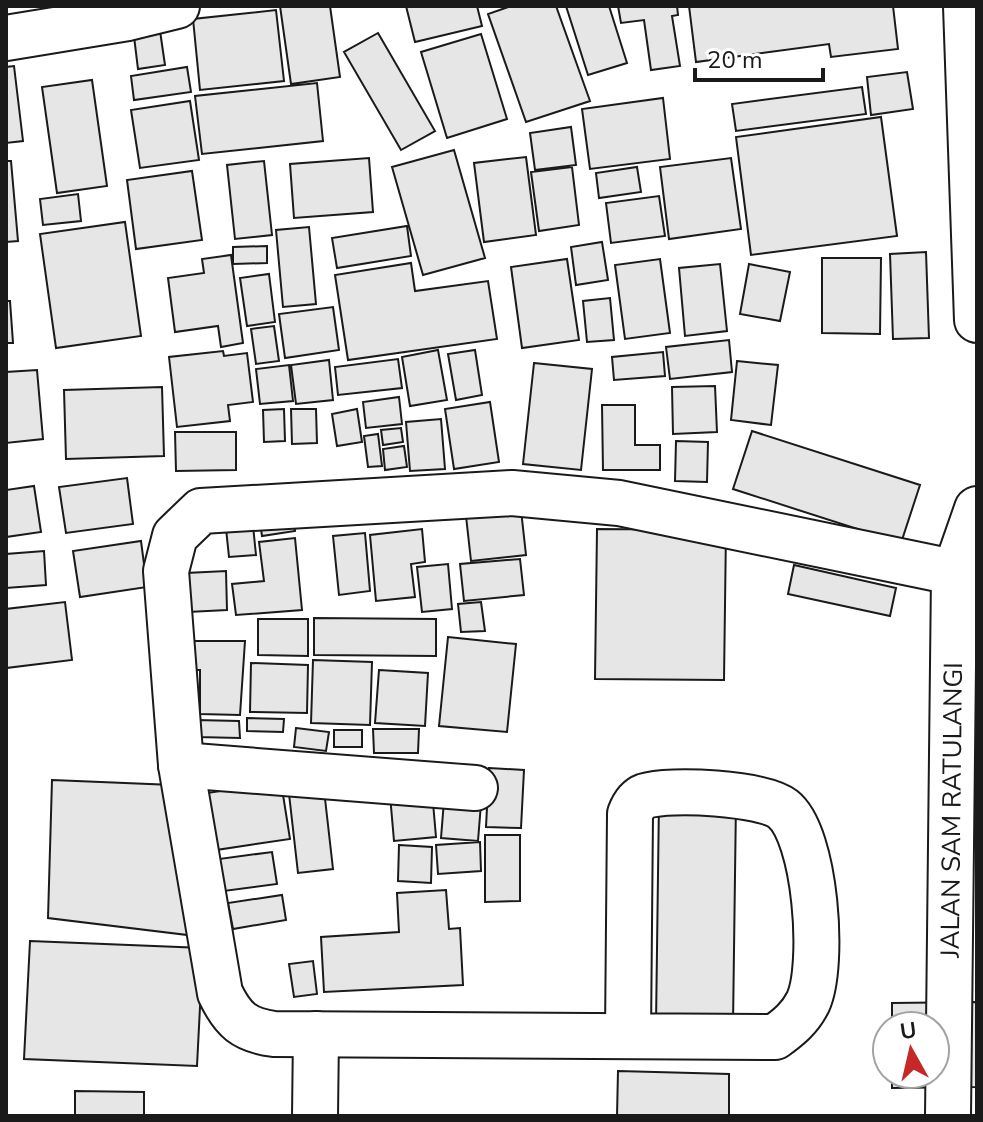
<svg xmlns="http://www.w3.org/2000/svg" width="983" height="1122" viewBox="0 0 983 1122" font-family="'Nunito Sans',sans-serif">
<style>
.building{fill:#e6e6e6;stroke:#1a1a1a;stroke-width:2}
.lines{fill:none;stroke-linecap:round;stroke-linejoin:round}
.minor-casing{stroke:#1a1a1a;stroke-width:48}
.minor{stroke:#fff;stroke-width:44}
.labels{text-anchor:middle;dominant-baseline:central;stroke-width:6;stroke-linejoin:round;paint-order:stroke}
.street-label{font-size:26px;fill:#1a1a1a;stroke:#fff}
</style>
<rect width="100%" height="100%" fill="#fff"/>
<!-- building -->
<path class="building" d="M 280,6 L 330,6 L 340,77 L 291,84 Z
M 406,6 L 477,6 L 482,26 L 415,42 Z
M 511,6 L 556,6 L 590,101 L 526,122 L 488,14 Z
M 566,6 L 609,6 L 627,63 L 588,75 Z
M 618,6 L 677,6 L 678,15 L 672,16 L 680,66 L 651,70 L 644,20 L 621,23 Z
M 689,6 L 893,6 L 898,49 L 831,57 L 829,44 L 696,62 Z
M 276,10 L 284,81 L 200,90 L 193,19 Z
M 159,24 L 165,65 L 138,69 L 133,28 Z
M 378,33 L 435,131 L 401,150 L 344,52 Z
M 481,34 L 507,119 L 447,138 L 421,52 Z
M 14,66 L 23,141 L 6,143 L 6,67 Z
M 187,67 L 191,92 L 134,100 L 131,76 Z
M 907,72 L 913,109 L 871,115 L 867,77 Z
M 92,80 L 107,186 L 57,193 L 42,87 Z
M 317,83 L 323,141 L 202,154 L 195,96 Z
M 862,87 L 866,114 L 736,131 L 732,104 Z
M 663,98 L 670,159 L 590,169 L 582,109 Z
M 190,101 L 199,160 L 140,168 L 131,110 Z
M 881,117 L 897,236 L 751,255 L 736,137 Z
M 571,127 L 576,165 L 535,170 L 530,133 Z
M 454,150 L 485,258 L 423,275 L 392,167 Z
M 526,157 L 536,235 L 484,242 L 474,163 Z
M 369,158 L 373,212 L 294,218 L 290,164 Z
M 731,158 L 741,229 L 669,239 L 660,167 Z
M 6,161 L 11,161 L 18,241 L 6,242 Z
M 264,161 L 272,235 L 235,239 L 227,165 Z
M 572,167 L 579,225 L 539,231 L 531,172 Z
M 637,167 L 641,192 L 599,198 L 596,173 Z
M 192,171 L 202,240 L 136,249 L 127,180 Z
M 78,194 L 81,221 L 43,225 L 40,199 Z
M 659,196 L 665,236 L 611,243 L 606,203 Z
M 125,222 L 141,336 L 56,348 L 40,234 Z
M 407,226 L 411,256 L 337,268 L 332,238 Z
M 309,227 L 316,304 L 283,307 L 276,230 Z
M 602,242 L 608,280 L 576,285 L 571,247 Z
M 267,246 L 267,263 L 233,264 L 233,247 Z
M 926,252 L 929,338 L 893,339 L 890,254 Z
M 231,255 L 243,343 L 221,347 L 218,326 L 175,332 L 168,278 L 204,273 L 202,259 Z
M 822,258 L 881,258 L 880,334 L 822,333 Z
M 567,259 L 579,340 L 522,348 L 511,267 Z
M 660,259 L 670,333 L 625,339 L 615,265 Z
M 411,263 L 415,291 L 488,281 L 497,339 L 348,360 L 335,275 Z
M 720,264 L 727,331 L 685,336 L 679,268 Z
M 749,264 L 790,272 L 780,321 L 740,314 Z
M 269,274 L 275,322 L 247,326 L 240,278 Z
M 610,298 L 614,340 L 587,342 L 583,301 Z
M 6,301 L 10,301 L 13,343 L 6,343 Z
M 333,307 L 339,350 L 285,358 L 279,314 Z
M 274,326 L 279,361 L 256,364 L 251,329 Z
M 729,340 L 732,372 L 670,379 L 666,347 Z
M 438,350 L 447,400 L 410,406 L 402,357 Z
M 475,350 L 482,395 L 456,400 L 448,354 Z
M 223,351 L 224,356 L 247,353 L 253,402 L 228,405 L 230,421 L 177,427 L 169,357 Z
M 663,352 L 665,376 L 614,380 L 612,357 Z
M 398,359 L 402,388 L 338,395 L 335,367 Z
M 329,360 L 333,400 L 296,404 L 291,365 Z
M 737,361 L 778,365 L 771,425 L 731,420 Z
M 534,363 L 592,369 L 581,470 L 523,464 Z
M 289,365 L 293,401 L 260,404 L 256,369 Z
M 37,370 L 43,439 L 6,443 L 6,372 Z
M 715,386 L 717,432 L 673,434 L 672,387 Z
M 162,387 L 164,456 L 66,459 L 64,390 Z
M 399,397 L 402,424 L 366,428 L 363,402 Z
M 490,402 L 499,462 L 454,469 L 445,409 Z
M 602,405 L 635,405 L 635,445 L 660,445 L 660,470 L 603,470 Z
M 284,409 L 285,441 L 264,442 L 263,410 Z
M 291,409 L 316,409 L 317,443 L 292,444 Z
M 357,409 L 362,442 L 337,446 L 332,414 Z
M 441,419 L 445,469 L 410,471 L 406,422 Z
M 401,428 L 403,442 L 383,445 L 381,430 Z
M 752,431 L 920,485 L 901,543 L 733,489 Z
M 175,432 L 236,432 L 236,470 L 176,471 Z
M 378,434 L 382,466 L 368,467 L 364,436 Z
M 676,441 L 708,442 L 707,482 L 675,481 Z
M 404,446 L 407,467 L 385,470 L 383,449 Z
M 127,478 L 133,524 L 66,533 L 59,487 Z
M 34,486 L 41,532 L 6,537 L 6,490 Z
M 521,510 L 526,555 L 471,561 L 466,516 Z
M 292,511 L 295,531 L 262,536 L 259,515 Z
M 252,516 L 256,555 L 229,557 L 225,519 Z
M 422,529 L 425,562 L 411,564 L 415,597 L 376,601 L 370,535 Z
M 597,529 L 726,530 L 724,680 L 595,679 Z
M 365,533 L 370,591 L 339,595 L 333,536 Z
M 295,538 L 302,610 L 236,615 L 232,584 L 264,581 L 259,542 Z
M 141,541 L 147,587 L 80,597 L 73,551 Z
M 44,551 L 46,585 L 6,588 L 6,554 Z
M 520,559 L 524,595 L 464,601 L 460,564 Z
M 448,564 L 452,609 L 422,612 L 417,567 Z
M 794,565 L 896,588 L 890,616 L 788,594 Z
M 226,571 L 227,610 L 188,612 L 186,573 Z
M 65,602 L 72,660 L 6,668 L 6,609 Z
M 481,602 L 485,631 L 461,632 L 458,604 Z
M 314,618 L 436,619 L 436,656 L 314,655 Z
M 258,619 L 308,619 L 308,656 L 258,655 Z
M 448,637 L 516,644 L 507,732 L 439,726 Z
M 194,641 L 245,641 L 240,715 L 200,714 L 200,670 L 194,670 Z
M 313,660 L 372,662 L 370,725 L 311,723 Z
M 251,663 L 308,665 L 307,713 L 250,712 Z
M 379,670 L 428,673 L 425,726 L 375,723 Z
M 247,718 L 284,719 L 283,732 L 247,731 Z
M 196,720 L 239,721 L 240,738 L 196,737 Z
M 296,728 L 329,732 L 326,751 L 294,747 Z
M 373,729 L 419,729 L 418,753 L 374,753 Z
M 334,730 L 362,730 L 362,747 L 334,747 Z
M 489,768 L 524,770 L 521,828 L 486,827 Z
M 52,780 L 173,785 L 204,937 L 48,918 Z
M 323,781 L 333,869 L 298,873 L 288,785 Z
M 281,782 L 290,839 L 216,850 L 207,793 Z
M 445,788 L 482,791 L 478,841 L 441,838 Z
M 432,791 L 436,837 L 394,841 L 390,795 Z
M 659,800 L 736,801 L 733,1025 L 656,1024 Z
M 485,835 L 520,835 L 520,901 L 485,902 Z
M 480,842 L 481,871 L 438,874 L 436,845 Z
M 399,845 L 432,847 L 431,883 L 398,881 Z
M 272,852 L 277,884 L 224,891 L 219,859 Z
M 446,890 L 449,929 L 460,928 L 463,985 L 324,992 L 321,937 L 399,932 L 397,893 Z
M 282,895 L 286,920 L 233,929 L 228,903 Z
M 30,941 L 203,948 L 197,1066 L 24,1059 Z
M 313,961 L 317,994 L 294,997 L 289,964 Z
M 977,1002 L 977,1087 L 892,1088 L 892,1074 L 935,1074 L 935,1026 L 892,1026 L 892,1003 Z
M 618,1071 L 729,1074 L 729,1116 L 617,1116 Z
M 75,1091 L 144,1092 L 144,1116 L 75,1116 Z"/>
<g class="lines">
<defs>
<g id="minor">
<path d="M 966,6 L 977,320"/>
<path d="M 6,38 L 128,18 L 177,6"/>
<path d="M 181,765 L 475,788"/>
<path d="M 628,1035 L 630,814 C 633,806 637,799 645,796 C 670,788 763,793 783,809 C 816,835 825,965 808,1002 C 800,1018 789,1027 775,1037 L 274,1034 C 244,1030 233,1020 220,993 L 181,765 L 166,571 L 175,536 L 201,511 L 512,493 L 619,503 L 977,577"/>
<path d="M 315,1116 L 316,1034"/>
<path id="s1" d="M 948,1116 L 954,575 L 977,509"/>
</g>
</defs>
<!-- minor casing -->
<use href="#minor" class="minor-casing"/>
<!-- minor -->
<use href="#minor" class="minor"/>
</g>
<g class="labels">
<!-- street labels -->
<g class="street-label">
<text stroke="none"><textPath href="#s1" startOffset="306">JALAN SAM RATULANGI</textPath></text>
</g>
</g>
<!-- border -->
<rect width="983" height="1122" fill="none" stroke="#1a1a1a" stroke-width="16"/>
<!-- north arrow -->
<g transform="translate(911 1050) rotate(352)"><circle r="38" fill="#ffffff" stroke="#a3a3a3" stroke-width="2"/>
<path d="M0-6L14 30L0 20L-14 30Z" fill="#c62828"/>
<text y="-12" font-size="22" font-weight="bold" text-anchor="middle" fill="#1a1a1a">U</text>
</g>
<!-- scale -->
<path d="M695 68v12h128v-12" fill="none" stroke="#1a1a1a" stroke-width="4"/>
<text x="707" y="68" font-size="24" fill="#1a1a1a" stroke="#ffffff" stroke-width="6" paint-order="stroke">20 m</text>
</svg>
